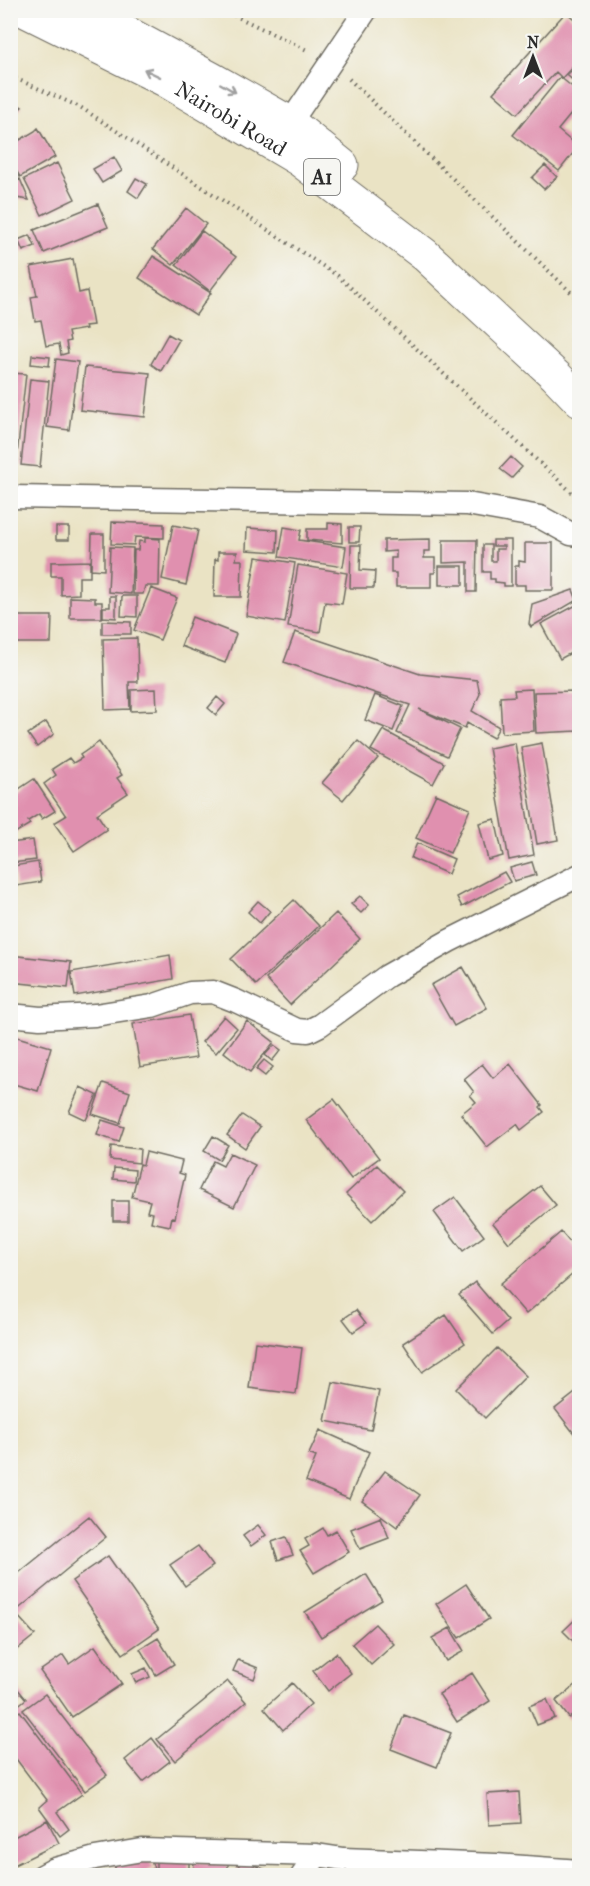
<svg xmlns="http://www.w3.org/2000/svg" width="590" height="1886" viewBox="0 0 590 1886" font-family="'IM FELL French Canon',serif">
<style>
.building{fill:#e090af}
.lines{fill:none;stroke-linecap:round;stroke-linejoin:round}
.minor-casing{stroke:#6e6b61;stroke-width:25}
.trunk-casing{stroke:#6e6b61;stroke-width:35}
.path{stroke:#6e6b61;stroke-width:4;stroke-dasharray:1.5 4.5;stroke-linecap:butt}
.minor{stroke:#fff;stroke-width:22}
.trunk{stroke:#fff;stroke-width:33}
.oneway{stroke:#a0a0a0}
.labels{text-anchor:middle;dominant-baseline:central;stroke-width:4.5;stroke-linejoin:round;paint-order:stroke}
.shield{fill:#f6f6f2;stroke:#686867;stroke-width:1.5}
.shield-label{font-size:21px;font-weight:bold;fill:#2b2b2b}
.street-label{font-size:22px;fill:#2b2b2b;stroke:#f6f6f2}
</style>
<rect width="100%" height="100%" fill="#f6f6f2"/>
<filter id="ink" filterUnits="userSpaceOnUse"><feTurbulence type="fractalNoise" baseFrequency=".0167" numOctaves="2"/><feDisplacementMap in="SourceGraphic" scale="12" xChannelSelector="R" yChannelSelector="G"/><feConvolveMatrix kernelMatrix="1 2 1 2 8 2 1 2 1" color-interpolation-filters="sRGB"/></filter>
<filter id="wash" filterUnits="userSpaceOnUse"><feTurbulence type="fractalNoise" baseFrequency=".008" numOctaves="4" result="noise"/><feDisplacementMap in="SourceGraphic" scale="24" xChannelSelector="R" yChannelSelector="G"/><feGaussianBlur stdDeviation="1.35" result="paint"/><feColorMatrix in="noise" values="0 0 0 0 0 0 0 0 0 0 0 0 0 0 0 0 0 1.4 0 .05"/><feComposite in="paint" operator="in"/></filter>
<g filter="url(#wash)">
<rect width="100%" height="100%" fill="#eae3c4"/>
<g id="blocks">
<!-- building -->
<path class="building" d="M 566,12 L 580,24 L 580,59 L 562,78 L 556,72 L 517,114 L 493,93 Z
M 580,62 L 580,87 L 567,75 Z
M 560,77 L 580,93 L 580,103 L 558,130 L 578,147 L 559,171 L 513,135 Z
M 10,100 L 22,107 L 10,118 Z
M 38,128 L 55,157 L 20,177 L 10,160 L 10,146 L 35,131 Z
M 114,157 L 122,171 L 102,183 L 93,169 Z
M 57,163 L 75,199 L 42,215 L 24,179 Z
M 545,165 L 557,177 L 544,189 L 532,178 Z
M 136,178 L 147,184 L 138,198 L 128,191 Z
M 20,179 L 29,200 L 10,197 L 10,183 Z
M 98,204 L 108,227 L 44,253 L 34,230 Z
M 186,208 L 206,224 L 173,265 L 153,249 Z
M 202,231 L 236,257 L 210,291 L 176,265 Z
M 30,235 L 35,246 L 23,251 L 18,240 Z
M 153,256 L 211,293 L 196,315 L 139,278 Z
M 73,259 L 79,293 L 87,291 L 93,325 L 85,326 L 86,329 L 68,332 L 70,341 L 66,342 L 68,353 L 61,355 L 59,344 L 46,346 L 41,320 L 35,321 L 31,297 L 37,296 L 31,267 Z
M 168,334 L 179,340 L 161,371 L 151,364 Z
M 32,355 L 50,357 L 49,366 L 31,364 Z
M 56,359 L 78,362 L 69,430 L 47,427 Z
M 85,367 L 150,373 L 145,417 L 80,410 Z
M 10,373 L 26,374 L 16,464 L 10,463 Z
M 30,379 L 49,381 L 40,467 L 21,465 Z
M 511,457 L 522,467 L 512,478 L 500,469 Z
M 112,522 L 164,524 L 164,538 L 135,537 L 134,545 L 111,544 Z
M 328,523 L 342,524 L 342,543 L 307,540 L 307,529 L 328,529 Z
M 173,525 L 198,530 L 186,585 L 162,579 Z
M 56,527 L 69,527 L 69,540 L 56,540 Z
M 284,527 L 301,530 L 299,540 L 346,547 L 343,567 L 279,557 Z
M 349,527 L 360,527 L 359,542 L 349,542 Z
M 247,528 L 278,530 L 277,552 L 246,550 Z
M 92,534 L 104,534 L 104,570 L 91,569 Z
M 145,538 L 160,539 L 159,586 L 145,586 L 143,594 L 133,594 L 134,550 L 138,550 L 139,541 L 145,542 Z
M 430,539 L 430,551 L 424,551 L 424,558 L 435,558 L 435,573 L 431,573 L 431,587 L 396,587 L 396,573 L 391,573 L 391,558 L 396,558 L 396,551 L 384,552 L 384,540 Z
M 443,540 L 477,540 L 476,592 L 468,592 L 468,562 L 443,563 Z
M 493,540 L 511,540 L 511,586 L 504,586 L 504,583 L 495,582 L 495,579 L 490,579 L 490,572 L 483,572 L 483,545 L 491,545 L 491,561 L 496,561 L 496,549 L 504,549 L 504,546 L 493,546 Z
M 525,543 L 553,543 L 553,590 L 525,590 L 525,585 L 515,585 L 515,566 L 519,566 L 519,561 L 525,562 Z
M 351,545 L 361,545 L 360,570 L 375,571 L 374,588 L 350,588 Z
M 110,547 L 133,548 L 131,594 L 108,592 Z
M 218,552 L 237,552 L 236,560 L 242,560 L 241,597 L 214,597 L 215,559 L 218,560 Z
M 256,557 L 295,563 L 285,623 L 246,616 Z
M 90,561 L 90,577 L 79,577 L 79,594 L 61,595 L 61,576 L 51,576 L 51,562 Z
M 298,565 L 347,573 L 342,604 L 325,602 L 320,632 L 288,627 Z
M 439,566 L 463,566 L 463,585 L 439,585 Z
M 151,588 L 177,598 L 160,640 L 134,630 Z
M 573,590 L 577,600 L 531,627 L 529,624 L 532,604 Z
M 110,596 L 116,596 L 116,618 L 103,617 L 103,607 L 110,607 Z
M 122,596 L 137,596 L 137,617 L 121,616 Z
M 70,597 L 95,598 L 95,602 L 102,602 L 102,618 L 70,618 Z
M 580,603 L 580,648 L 560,659 L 541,624 Z
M 14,616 L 52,616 L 51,643 L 14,643 Z
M 192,617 L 236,634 L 225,663 L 181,646 Z
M 102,621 L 131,622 L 131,634 L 102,634 Z
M 295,632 L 420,674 L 477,680 L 480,694 L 472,711 L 499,727 L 493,738 L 467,723 L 465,728 L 419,709 L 460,729 L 447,756 L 397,733 L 410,705 L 284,662 Z
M 137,638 L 138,682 L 129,682 L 130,709 L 105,710 L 103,639 Z
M 156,689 L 157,710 L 131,711 L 131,690 Z
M 532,689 L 534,731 L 502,733 L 500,697 L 515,696 L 514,690 Z
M 576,691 L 578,731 L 536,733 L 534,692 Z
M 375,695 L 403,706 L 393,731 L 365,720 Z
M 217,697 L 225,704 L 216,715 L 208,708 Z
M 46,722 L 54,734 L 37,747 L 28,734 Z
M 383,730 L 444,763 L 433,784 L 371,750 Z
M 358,741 L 378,758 L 343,800 L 322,783 Z
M 99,742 L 122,775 L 117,778 L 128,793 L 97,814 L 107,829 L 74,851 L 54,823 L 66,816 L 44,784 L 56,775 L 52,769 L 69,758 L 73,763 L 82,758 L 80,755 Z
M 515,743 L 534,855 L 509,860 L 489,748 Z
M 542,743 L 558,840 L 537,844 L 521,747 Z
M 34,779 L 55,811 L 42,819 L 39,814 L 28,821 L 30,824 L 10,836 L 10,795 Z
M 436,794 L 470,809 L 450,853 L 416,838 Z
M 495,819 L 503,856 L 488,860 L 479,823 Z
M 33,840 L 36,860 L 12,863 L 10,843 Z
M 417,843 L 454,859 L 448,874 L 411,858 Z
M 38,862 L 41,882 L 16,886 L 13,866 Z
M 532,862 L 536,875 L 514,881 L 510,868 Z
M 504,872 L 510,882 L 462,907 L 457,897 Z
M 360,896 L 369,905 L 361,913 L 351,904 Z
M 294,900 L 319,926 L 256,985 L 231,959 Z
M 258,901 L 270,911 L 260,923 L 248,912 Z
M 336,913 L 360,939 L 290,1005 L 266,979 Z
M 10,955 L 71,962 L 68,988 L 10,982 Z
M 170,955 L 173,979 L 75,996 L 71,972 Z
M 463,967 L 487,1008 L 454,1026 L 431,985 Z
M 189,1015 L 196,1058 L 140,1067 L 133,1024 Z
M 224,1016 L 237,1028 L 216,1053 L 202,1042 Z
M 247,1021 L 274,1042 L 250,1072 L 224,1052 Z
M 14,1036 L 51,1047 L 38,1091 L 10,1083 L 10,1046 Z
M 274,1045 L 281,1050 L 272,1061 L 265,1055 Z
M 264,1060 L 273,1067 L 265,1076 L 256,1069 Z
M 482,1064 L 493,1078 L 510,1064 L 542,1105 L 540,1107 L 544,1112 L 521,1130 L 517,1124 L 487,1147 L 461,1114 L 476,1102 L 470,1095 L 474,1092 L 464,1079 Z
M 103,1083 L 130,1092 L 120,1123 L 92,1114 Z
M 80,1087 L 97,1095 L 86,1120 L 69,1112 Z
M 334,1099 L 379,1158 L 351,1179 L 306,1120 Z
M 242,1115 L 260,1127 L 245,1148 L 227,1135 Z
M 102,1120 L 124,1127 L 119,1142 L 97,1135 Z
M 213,1136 L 228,1145 L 219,1160 L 204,1151 Z
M 111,1146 L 140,1149 L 139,1163 L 110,1160 Z
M 146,1152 L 182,1161 L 179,1173 L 185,1175 L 175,1218 L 172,1217 L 170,1226 L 151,1222 L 153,1213 L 147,1212 L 150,1201 L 132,1197 L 140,1164 L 143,1165 Z
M 230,1153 L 255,1165 L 234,1207 L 199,1190 L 213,1161 L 223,1166 Z
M 377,1165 L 403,1191 L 372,1221 L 346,1194 Z
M 114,1168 L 135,1170 L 134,1181 L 113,1179 Z
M 540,1186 L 556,1205 L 509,1243 L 493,1223 Z
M 455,1197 L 484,1236 L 463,1251 L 434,1212 Z
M 113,1201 L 128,1201 L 128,1221 L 113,1221 Z
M 561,1232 L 580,1254 L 580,1268 L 526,1314 L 500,1284 Z
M 475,1282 L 508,1321 L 493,1334 L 459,1295 Z
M 356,1310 L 366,1323 L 353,1332 L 343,1319 Z
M 446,1315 L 465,1343 L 422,1372 L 403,1343 Z
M 255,1342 L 302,1348 L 296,1394 L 249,1388 Z
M 497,1348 L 526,1376 L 485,1418 L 456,1389 Z
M 333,1382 L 379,1391 L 371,1430 L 325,1421 Z
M 579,1390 L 580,1391 L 580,1441 L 555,1409 Z
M 320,1430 L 369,1452 L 349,1499 L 306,1481 L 316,1457 L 309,1454 Z
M 385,1471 L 420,1495 L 397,1527 L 362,1501 Z
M 89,1516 L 106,1537 L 10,1616 L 10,1580 Z
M 381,1517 L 389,1538 L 360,1549 L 351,1529 Z
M 258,1525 L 266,1535 L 251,1546 L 243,1536 Z
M 323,1528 L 327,1535 L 336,1530 L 349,1552 L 314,1573 L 300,1551 L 309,1546 L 305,1539 Z
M 286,1537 L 293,1555 L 278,1560 L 272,1542 Z
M 198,1546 L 213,1566 L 185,1586 L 170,1565 Z
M 108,1556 L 159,1629 L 123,1654 L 72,1581 Z
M 366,1574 L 382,1600 L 321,1637 L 305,1612 Z
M 466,1584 L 489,1619 L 459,1638 L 436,1604 Z
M 16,1614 L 35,1635 L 10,1655 L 10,1618 Z
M 580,1615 L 580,1648 L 563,1631 Z
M 375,1624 L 394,1644 L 371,1665 L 352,1644 Z
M 450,1628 L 464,1651 L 446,1661 L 432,1638 Z
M 158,1638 L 174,1664 L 156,1675 L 140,1649 Z
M 95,1646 L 122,1684 L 72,1717 L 40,1671 L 63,1655 L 69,1664 Z
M 336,1653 L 351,1673 L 328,1691 L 313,1671 Z
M 238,1660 L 258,1668 L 254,1679 L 233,1671 Z
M 146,1668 L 150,1677 L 136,1683 L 132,1674 Z
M 472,1673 L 490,1701 L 457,1722 L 439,1694 Z
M 228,1681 L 246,1702 L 175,1761 L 157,1739 Z
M 292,1683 L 311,1704 L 283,1730 L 264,1708 Z
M 577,1684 L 580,1688 L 580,1710 L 569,1718 L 556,1701 Z
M 16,1687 L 26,1699 L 12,1710 L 10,1691 Z
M 45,1694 L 107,1775 L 85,1791 L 23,1710 Z
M 547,1699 L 555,1718 L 537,1725 L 529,1706 Z
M 20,1711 L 82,1794 L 57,1812 L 69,1829 L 60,1836 L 39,1807 L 47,1800 L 10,1751 L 10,1718 Z
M 404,1715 L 451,1733 L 437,1767 L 391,1749 Z
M 152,1738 L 170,1761 L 143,1782 L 125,1760 Z
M 519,1792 L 521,1823 L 489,1825 L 487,1794 Z
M 47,1820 L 59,1843 L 10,1867 L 10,1839 Z
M 146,1851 L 154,1868 L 137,1876 L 118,1876 L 114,1865 Z
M 156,1855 L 189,1855 L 189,1876 L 156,1876 Z
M 241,1860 L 279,1875 L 279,1876 L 235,1876 Z
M 194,1862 L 228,1863 L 228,1876 L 193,1876 Z
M 392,1864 L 392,1876 L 361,1876 L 361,1865 Z"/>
</g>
</g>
<g filter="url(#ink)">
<use href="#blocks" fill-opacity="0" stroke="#6e6b61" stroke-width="1.5"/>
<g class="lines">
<defs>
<path id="minor" d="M 290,123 L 366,10
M 10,497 L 467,504 L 540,517 L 571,534 L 580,535
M 10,1015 L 40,1018 L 95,1015 L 152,1006 L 190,993 L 213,992 L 236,1001 L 297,1030 L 308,1031 L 320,1025 L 387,976 L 449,941 L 580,875
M 42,1876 L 55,1869 L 95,1858 L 142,1850 L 317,1855 L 343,1859 L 496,1865 L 580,1871
M 302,1876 L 317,1855"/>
<g id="trunk">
<path id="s1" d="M 24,10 L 165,80 L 300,160 L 425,255 L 556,376 L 580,401"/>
<path d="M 84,10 L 212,79 L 290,123 L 342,165"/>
</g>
</defs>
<!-- minor casing -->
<use href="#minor" class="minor-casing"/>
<!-- trunk casing -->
<use href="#trunk" class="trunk-casing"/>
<!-- path -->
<path class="path" d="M 223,10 L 309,51
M 10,76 L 80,107 L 338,276 L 580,500
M 349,79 L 580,301"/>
<!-- minor -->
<use href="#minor" class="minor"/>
<!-- trunk -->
<use href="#trunk" class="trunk"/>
</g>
<!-- one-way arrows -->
<defs><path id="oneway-shaft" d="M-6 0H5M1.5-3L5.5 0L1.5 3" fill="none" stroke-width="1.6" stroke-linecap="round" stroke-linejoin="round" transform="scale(1.5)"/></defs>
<g class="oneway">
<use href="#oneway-shaft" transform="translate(152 73) rotate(-154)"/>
<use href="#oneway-shaft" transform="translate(228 88) rotate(30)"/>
</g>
</g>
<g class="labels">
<!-- shield labels -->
<rect class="shield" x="304" y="159" width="36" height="36" rx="4.5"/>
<g class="shield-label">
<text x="322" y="177">A1</text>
</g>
<!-- street labels -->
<g class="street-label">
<text stroke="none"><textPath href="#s1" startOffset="234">Nairobi Road</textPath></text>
</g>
</g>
<!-- margin -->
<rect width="590" height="1886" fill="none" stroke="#f6f6f2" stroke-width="36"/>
<!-- north arrow -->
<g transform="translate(533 57)" stroke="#f6f6f2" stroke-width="4.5" paint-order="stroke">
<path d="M0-4.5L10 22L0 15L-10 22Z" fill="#2b2b2b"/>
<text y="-9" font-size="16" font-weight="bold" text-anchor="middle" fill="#2b2b2b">N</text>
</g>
</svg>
